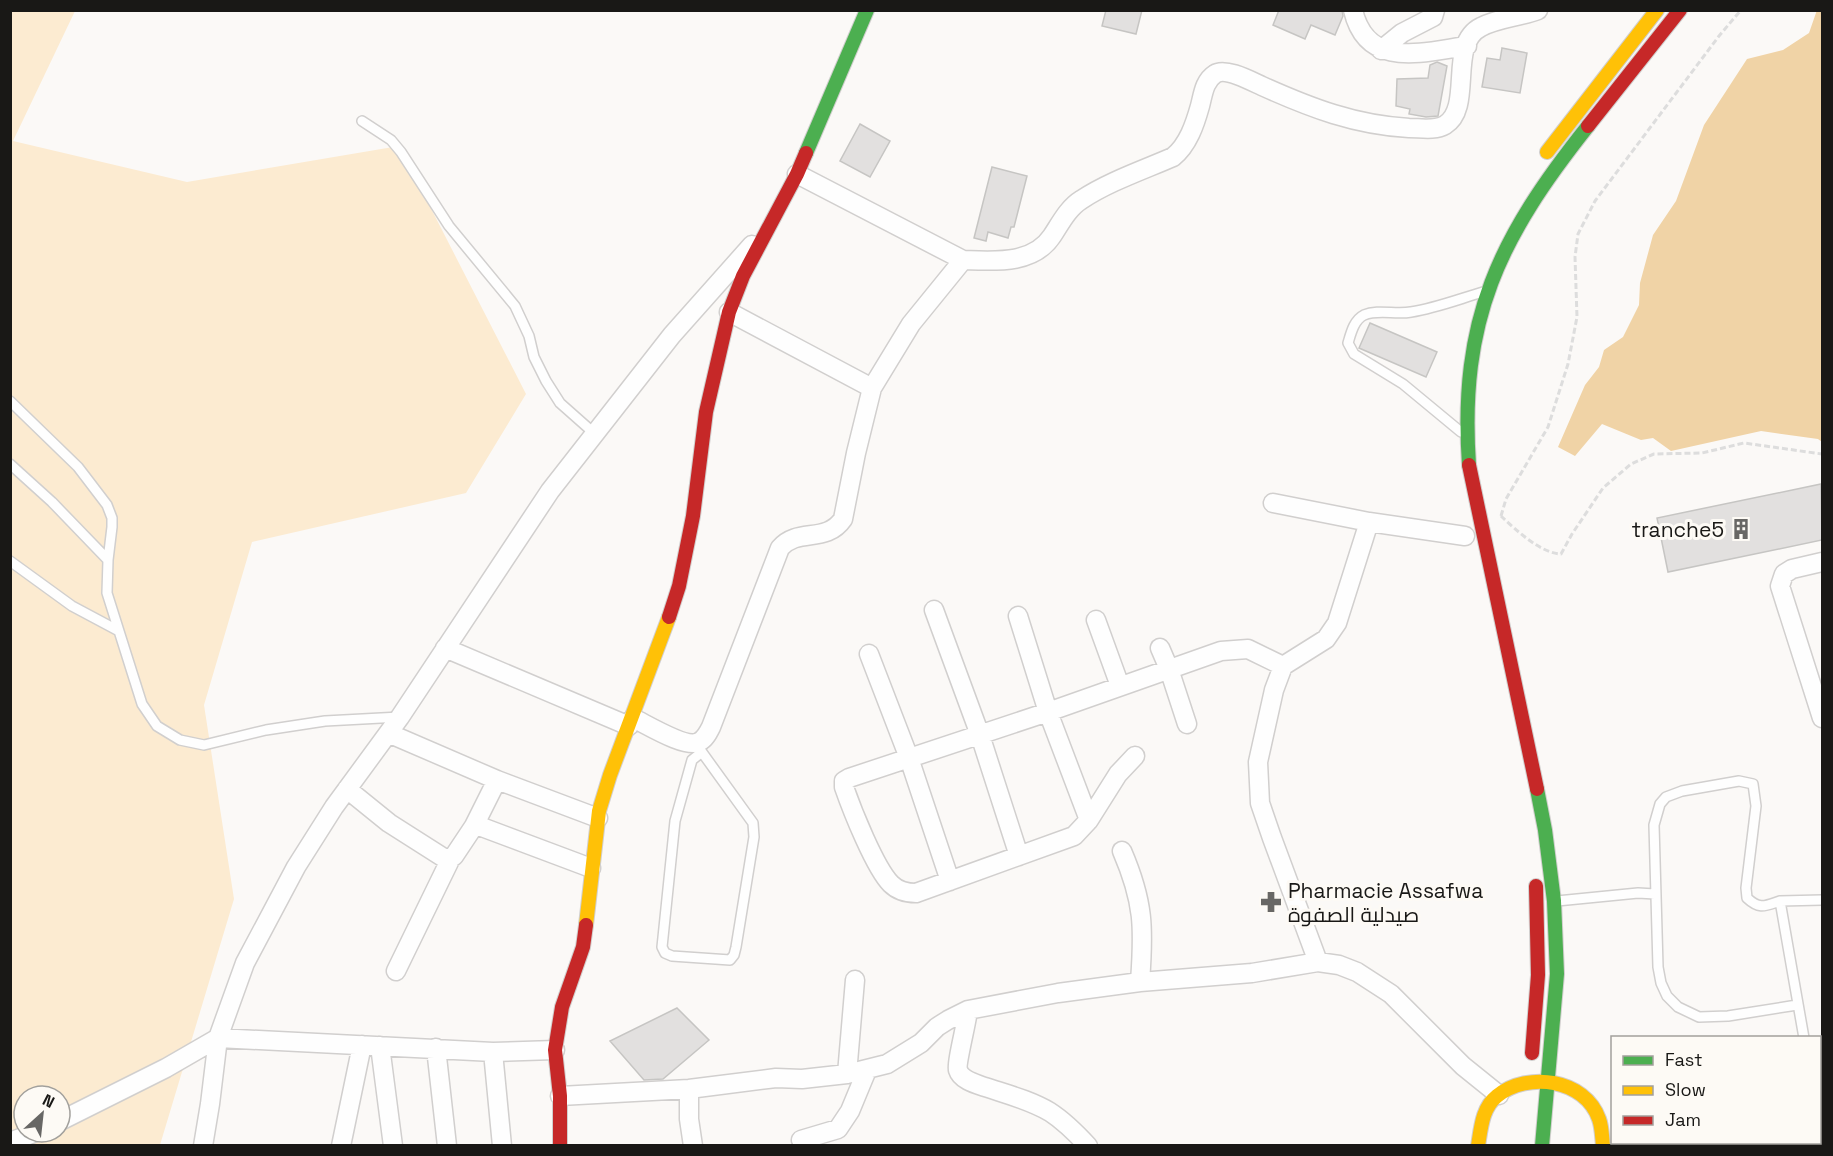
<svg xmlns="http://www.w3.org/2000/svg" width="1833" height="1156" viewBox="0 0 1833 1156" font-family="'Space Grotesk',Cairo,sans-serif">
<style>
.green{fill:#fcebd1;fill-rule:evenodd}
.water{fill:#f0d3a6}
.building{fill:#e2e0df;stroke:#c6c5c3;stroke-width:1.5}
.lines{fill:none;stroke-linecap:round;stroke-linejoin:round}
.lane-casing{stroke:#d1cfce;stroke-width:12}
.street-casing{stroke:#d1cfce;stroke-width:21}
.fast-casing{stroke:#d1cfce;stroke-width:16}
.slow-casing{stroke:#d1cfce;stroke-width:16}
.jam-casing{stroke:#d1cfce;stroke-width:16}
.path{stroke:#ddd;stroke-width:3;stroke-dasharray:6 3;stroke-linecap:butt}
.lane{stroke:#fefefe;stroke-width:9}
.street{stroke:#fefefe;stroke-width:18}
.fast{stroke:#4caf50;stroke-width:14}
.slow{stroke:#ffc107;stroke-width:14}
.jam{stroke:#c62828;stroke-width:14}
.labels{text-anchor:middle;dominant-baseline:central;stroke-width:6;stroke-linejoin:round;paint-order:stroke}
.poi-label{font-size:21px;fill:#191816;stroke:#fdfaf5;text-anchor:end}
</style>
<rect width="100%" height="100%" fill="#fbf9f7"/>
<!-- green -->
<path class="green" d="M 10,11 L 75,11 L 13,141 L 187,182 L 399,146 L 526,394 L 466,493 L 252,542 L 204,705 L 234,899 L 160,1145 L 11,1145 ZM 24,1096 L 60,1096 L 60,1132 L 24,1132 Z"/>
<!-- water -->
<path class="water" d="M 1817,10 L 1822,11 L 1822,442 L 1818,439 L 1761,431 L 1671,451 L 1653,438 L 1641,440 L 1602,424 L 1575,456 L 1558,447 L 1585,385 L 1599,367 L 1604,350 L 1623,337 L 1639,305 L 1640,283 L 1653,235 L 1676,201 L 1704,125 L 1747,59 L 1783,50 L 1809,33 Z"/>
<!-- building -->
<path class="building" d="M 1106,10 L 1142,10 L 1136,34 L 1102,26 Z
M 1279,10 L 1342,10 L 1343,16 L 1335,35 L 1311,25 L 1305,39 L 1273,25 Z
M 1502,48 L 1527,53 L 1520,93 L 1482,87 L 1487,58 L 1500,60 Z
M 1437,62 L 1447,66 L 1438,116 L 1426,117 L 1409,114 L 1410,109 L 1396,106 L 1397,79 L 1428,78 L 1430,65 Z
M 860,124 L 890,141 L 870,177 L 840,161 Z
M 992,167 L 1027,176 L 1014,227 L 1011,227 L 1008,238 L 988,232 L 986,241 L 974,238 Z
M 1370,323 L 1437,352 L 1426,377 L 1359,348 Z
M 1821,484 L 1822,540 L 1668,572 L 1657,518 Z
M 677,1008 L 709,1040 L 663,1079 L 644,1080 L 610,1041 Z"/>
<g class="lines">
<defs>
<path id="lane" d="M 362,121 L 391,140 L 401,152 L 449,226 L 515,306 L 529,336 L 534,357 L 546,381 L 560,403 L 595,434
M 10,401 L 78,467 L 107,505 L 112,518 L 112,527 L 108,560 L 107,593 L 142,704 L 157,726 L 180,740 L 204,745 L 266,730 L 325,721 L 400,717
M 1461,432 L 1403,384 L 1354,354 L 1348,343 C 1351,333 1354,320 1364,315 C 1378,309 1396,315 1411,312 C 1436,308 1459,299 1483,292
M 10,464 L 52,502 L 108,560
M 10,561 L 72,606 L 117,630
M 696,744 L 753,823 L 754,837 L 736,947 L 734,955 L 730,960 L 672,956 L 665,953 L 662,947 L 675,821 L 692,760 L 702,752
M 1557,901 L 1638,893 L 1655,894
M 1780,901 C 1765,906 1760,910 1747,898 L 1746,888 L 1756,806 L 1753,784 L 1739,781 L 1682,791 L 1666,797 L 1660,804 L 1654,825 L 1658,967 L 1661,983 L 1667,996 L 1678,1007 L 1699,1017 L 1728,1016 L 1797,1005
M 1804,1038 L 1780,901 L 1822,900"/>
<path id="street" d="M 1353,10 C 1367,70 1423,52 1467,46
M 1381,50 L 1402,33 L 1433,17 L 1435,10
M 797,174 L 963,260 C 994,261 1033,265 1052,236 C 1060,224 1068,208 1081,200 C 1108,182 1143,170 1173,157 C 1188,145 1195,124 1200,106 C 1203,95 1204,81 1215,74 C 1225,67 1251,81 1262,86 C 1311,108 1355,125 1409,128 C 1420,128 1435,131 1445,125 C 1474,107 1447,44 1481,27 C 1498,18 1520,17 1538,10
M 729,312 L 872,388
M 1273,503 L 1369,522
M 1822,562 L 1792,569 L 1784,574 L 1780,586 L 1822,718
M 934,610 L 980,735 L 1019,856
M 1018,616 L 1048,712 L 1089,820
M 1096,620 L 1120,686
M 445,648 L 629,726
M 1160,648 L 1169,669 L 1187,724
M 869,654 L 909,758 L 950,881
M 633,718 C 646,724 686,749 699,742 C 705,739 708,733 711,727 L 780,548 C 798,527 826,544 843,519 L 856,453 L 872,388 L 911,324 L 963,260
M 388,733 L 497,780 L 598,818
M 1135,756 L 1118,774 L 1089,820 L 1074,836 L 916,893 C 906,893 898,891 891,884 C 875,868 852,810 844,787 L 844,781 L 849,778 L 1048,712 L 1221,651 L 1248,649 L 1283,666
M 347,789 L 389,823 L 444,858 L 451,858 L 454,856 L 474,826 L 479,826 L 591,868
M 474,826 L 497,780
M 1122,851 C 1144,902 1144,928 1140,982
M 1318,962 L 1272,838 L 1260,803 L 1258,762 L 1274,690 L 1283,666 L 1326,639 L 1337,623 L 1369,522 L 1465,536
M 396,971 L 451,858
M 968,1010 C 967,1022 956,1063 958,1070 C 961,1080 976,1084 985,1087 C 1006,1094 1030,1100 1050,1112 C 1064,1121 1076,1133 1088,1146
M 380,1046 L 393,1146
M 436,1048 L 447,1146
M 493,1052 L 502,1146
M 847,1074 L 855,980
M 689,1089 L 689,1119 L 693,1146
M 560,1096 L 689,1089 L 776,1078 L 802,1079 L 847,1074 L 887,1064 L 921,1043 L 937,1027 L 948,1020 L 968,1010 L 1058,993 L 1140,982 L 1252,973 L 1318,962 L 1339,965 L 1357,972 L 1391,994 L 1463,1066 L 1499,1095
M 60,1121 L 166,1068 L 218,1038 L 245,963 L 296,867 L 334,807 L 400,717 L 550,491 L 672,335 L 752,245
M 801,1140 L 838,1129 L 850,1111 L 867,1070
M 10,1142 L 36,1132
M 1805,1142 L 1806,1146
M 203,1146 L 210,1104 L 218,1038 L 493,1052 L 555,1050
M 341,1146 L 362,1045"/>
<path id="fast" d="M 806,153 L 867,10
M 1469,465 C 1459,319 1499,238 1588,126
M 1537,789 L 1545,830 L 1554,901 L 1557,974 L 1542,1146"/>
<path id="slow" d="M 1547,152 L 1657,10
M 586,925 L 599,811 L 610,775 L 669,617
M 1820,1108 L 1822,1107
M 1478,1146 C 1481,1128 1482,1108 1497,1096 C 1528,1071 1585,1079 1599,1119 C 1602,1127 1602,1137 1603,1146"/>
<path id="jam" d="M 1588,126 L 1680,10
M 1469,465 L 1537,789
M 669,617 L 679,586 L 693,516 L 706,412 L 729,312 L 743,276 L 797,174 L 806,153
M 1532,1053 L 1538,975 L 1536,886
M 560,1146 L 560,1096 L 555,1050 L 562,1007 L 583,947 L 586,925"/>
</defs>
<!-- lane casing -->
<use href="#lane" class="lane-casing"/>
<!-- street casing -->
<use href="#street" class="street-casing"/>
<!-- fast casing -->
<use href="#fast" class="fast-casing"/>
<!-- slow casing -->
<use href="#slow" class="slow-casing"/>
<!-- jam casing -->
<use href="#jam" class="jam-casing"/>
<!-- path -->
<path class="path" d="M 1501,516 L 1506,499 L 1548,427 L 1568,364 L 1577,317 L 1575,257 L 1578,234 L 1595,201 L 1719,36 L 1741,10
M 1501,516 C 1516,530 1540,553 1561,554 L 1572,534 L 1603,488 L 1631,464 L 1654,454 L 1702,453 L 1744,443 L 1822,454"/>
<!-- lane -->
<use href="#lane" class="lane"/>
<!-- street -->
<use href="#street" class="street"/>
<!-- fast -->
<use href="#fast" class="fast"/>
<!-- slow -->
<use href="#slow" class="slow"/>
<!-- jam -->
<use href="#jam" class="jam"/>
</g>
<!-- icons -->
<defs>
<symbol id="building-bare" viewBox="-9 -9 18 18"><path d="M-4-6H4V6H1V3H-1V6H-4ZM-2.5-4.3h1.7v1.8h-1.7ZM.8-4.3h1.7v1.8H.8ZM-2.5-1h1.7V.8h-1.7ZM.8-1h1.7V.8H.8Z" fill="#686765" stroke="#fdfaf5" stroke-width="2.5" paint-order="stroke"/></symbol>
<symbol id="pharmacy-bare" viewBox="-9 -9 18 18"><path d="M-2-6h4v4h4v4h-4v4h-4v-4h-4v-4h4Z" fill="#686765" stroke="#fdfaf5" stroke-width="2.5" paint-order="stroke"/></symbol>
</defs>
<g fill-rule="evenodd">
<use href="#building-bare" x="1726" y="514" width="30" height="30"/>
<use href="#pharmacy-bare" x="1256" y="887" width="30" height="30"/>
</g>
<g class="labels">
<!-- poi labels -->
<g class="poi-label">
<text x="1724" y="529">tranche5</text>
<text x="1288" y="890" text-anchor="start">Pharmacie Assafwa<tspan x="1288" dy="24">صيدلية الصفوة</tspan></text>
</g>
</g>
<!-- border -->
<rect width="1833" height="1156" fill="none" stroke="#191816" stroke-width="24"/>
<!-- legend -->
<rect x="1611" y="1036" width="210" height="108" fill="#fdfaf5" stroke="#a2a09c" stroke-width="1.5"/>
<rect x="1623" y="1056" width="30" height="9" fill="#4caf50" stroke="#a2a09c" stroke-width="1.5"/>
<text x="1665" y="1066" font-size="18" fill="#191816">Fast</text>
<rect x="1623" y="1086" width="30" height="9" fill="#ffc107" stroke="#a2a09c" stroke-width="1.5"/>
<text x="1665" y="1096" font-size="18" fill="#191816">Slow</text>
<rect x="1623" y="1116" width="30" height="9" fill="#c62828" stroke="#a2a09c" stroke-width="1.5"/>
<text x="1665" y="1126" font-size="18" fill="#191816">Jam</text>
<!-- north arrow -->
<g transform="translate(42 1114) rotate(27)"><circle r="28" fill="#fdfaf5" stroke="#a2a09c" stroke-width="1.5"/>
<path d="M0-4.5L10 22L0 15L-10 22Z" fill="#686765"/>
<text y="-9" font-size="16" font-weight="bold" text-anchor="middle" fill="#191816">N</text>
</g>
</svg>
